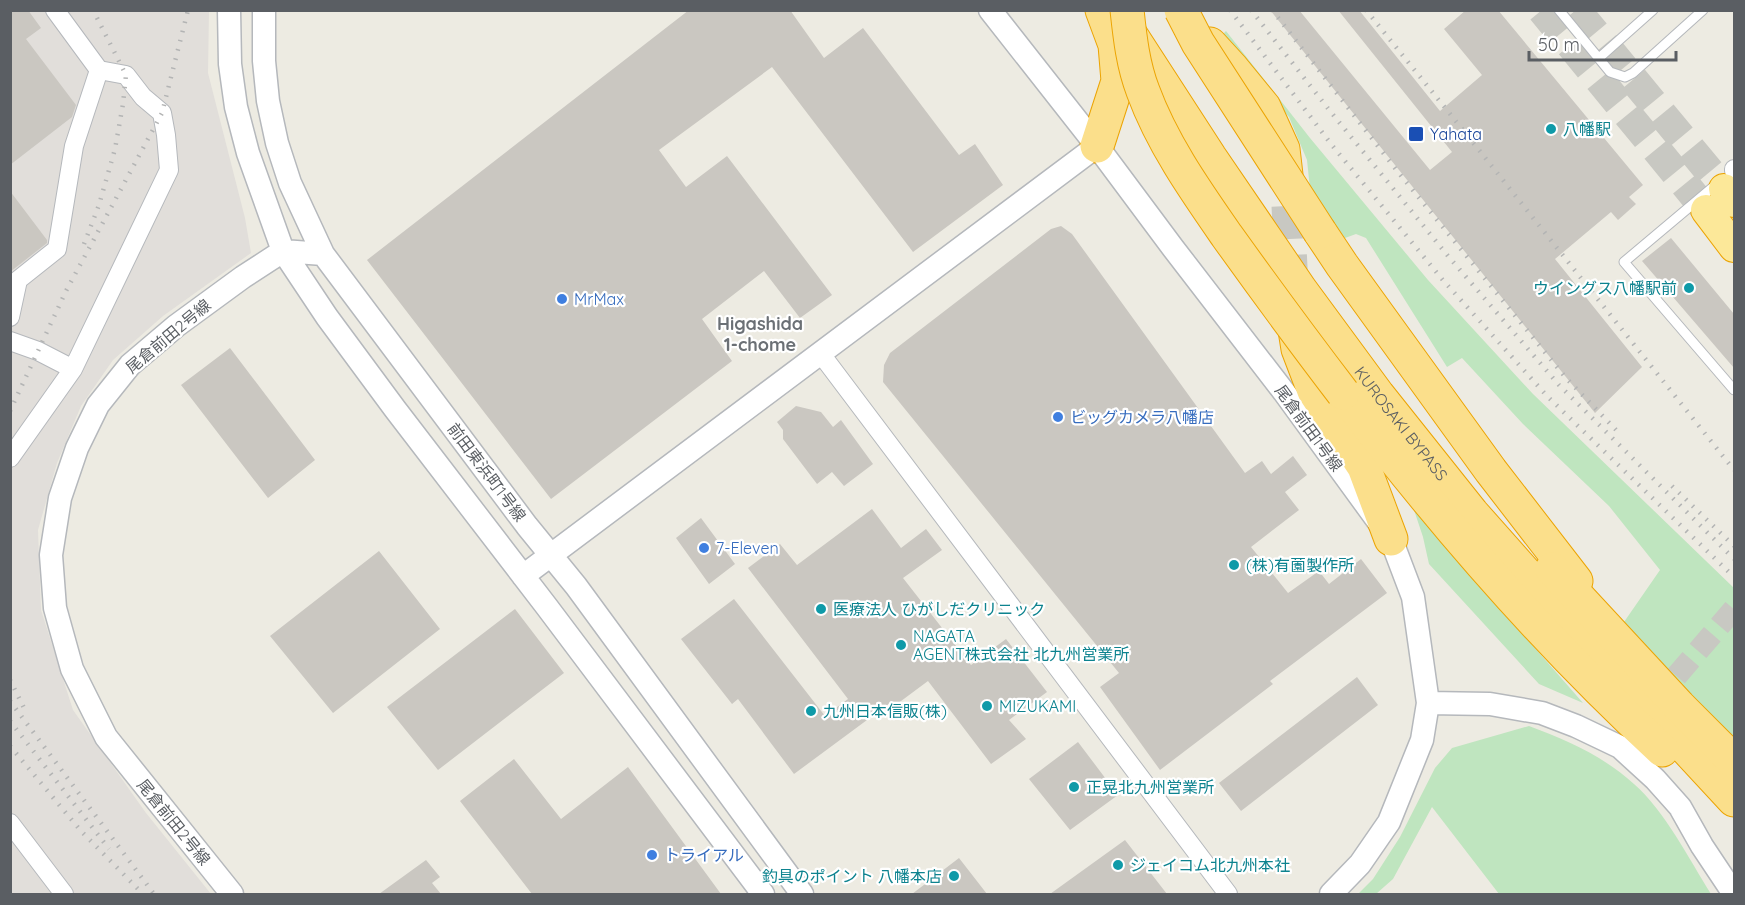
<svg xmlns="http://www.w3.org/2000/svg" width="1745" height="905" viewBox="0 0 1745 905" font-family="Quicksand,'Noto Sans JP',sans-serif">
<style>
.industrial{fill:#e1deda}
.green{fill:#bfe5bf}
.building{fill:#cac7c1}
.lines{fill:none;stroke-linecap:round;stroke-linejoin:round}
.tertiary-tunnel{stroke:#c8c8c2;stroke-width:22;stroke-dasharray:22 11;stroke-linecap:butt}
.trunk-tunnel{stroke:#c8c8c2;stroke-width:30;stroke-dasharray:30 15;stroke-linecap:butt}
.motorway-tunnel{stroke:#c8c8c2;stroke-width:33;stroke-dasharray:33 16;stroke-linecap:butt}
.service-casing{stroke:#b5b8bc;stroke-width:11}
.minor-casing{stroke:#b5b8bc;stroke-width:20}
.tertiary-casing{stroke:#b5b8bc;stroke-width:25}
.trunk-casing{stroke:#eca403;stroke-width:32}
.motorway-casing{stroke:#eca403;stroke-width:35}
.service{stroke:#fff;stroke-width:9}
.minor{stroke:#fff;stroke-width:18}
.tertiary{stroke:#fff;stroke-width:22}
.trunk{stroke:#fce899;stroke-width:30}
.motorway{stroke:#fbdf8b;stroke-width:33}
.rail{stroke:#b3b4b4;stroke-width:4.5;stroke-dasharray:1.5 8;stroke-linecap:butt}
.motorway-bridge-casing{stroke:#eca403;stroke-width:35;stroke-linecap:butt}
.motorway-bridge{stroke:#fbdf8b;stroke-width:33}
.culture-dot{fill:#0f9aa8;stroke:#fff;stroke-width:2}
.transit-dot{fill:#1a4fb4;stroke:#fff;stroke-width:2}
.shop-dot{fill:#3f7fe0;stroke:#fff;stroke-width:2}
.labels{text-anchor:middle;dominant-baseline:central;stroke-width:4.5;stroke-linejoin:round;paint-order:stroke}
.culture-label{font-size:16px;fill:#0d838f;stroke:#fff;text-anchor:start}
.transit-label{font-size:16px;fill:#164399;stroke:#fff;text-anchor:start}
.shop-label{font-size:16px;fill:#366cbe;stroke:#fff;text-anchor:start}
.street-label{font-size:16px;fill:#5a5e63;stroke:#fff}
.neighbourhood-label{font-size:18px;font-weight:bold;fill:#6b7075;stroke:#fff}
</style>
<rect width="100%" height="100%" fill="#edebe2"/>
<!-- industrial -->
<path class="industrial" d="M 10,11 L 209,11 L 208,73 L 245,218 L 251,253 L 163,316 L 113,360 L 81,406 L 57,463 L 38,530 L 41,610 L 73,710 L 146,813 L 211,894 L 11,894 Z"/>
<!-- green -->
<path class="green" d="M 1226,31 L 1310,138 L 1428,280 L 1533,394 L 1734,588 L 1734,741 L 1664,668 L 1624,622 L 1660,570 L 1609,506 L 1523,424 L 1462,358 L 1447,367 L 1366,238 L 1356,234 L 1345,238 L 1310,189 L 1307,160 L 1289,117 L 1219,38 Z
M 1414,510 L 1583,703 L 1539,684 L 1429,564 L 1423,537 Z
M 1529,726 C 1567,740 1603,756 1634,784 C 1665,811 1689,859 1711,894 L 1499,894 L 1432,807 L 1393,879 L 1376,894 L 1358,894 L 1373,879 L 1400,837 L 1435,768 L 1452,748 Z"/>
<!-- building -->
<path class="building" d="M 10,10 L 28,10 L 41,28 L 26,39 L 76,105 L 72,117 L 10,165 Z
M 689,10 L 790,10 L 824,58 L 863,28 L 959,155 L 975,144 L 1003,185 L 913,252 L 772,67 L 659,150 L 686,187 L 727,156 L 832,295 L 800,318 L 764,271 L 702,319 L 732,361 L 551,499 L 367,260 Z
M 1270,10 L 1299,10 L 1430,170 L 1452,152 L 1338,10 L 1359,10 L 1440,111 L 1482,75 L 1444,29 L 1466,10 L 1498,10 L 1643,185 L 1629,197 L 1636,204 L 1618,220 L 1611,212 L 1555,259 L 1642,367 L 1595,413 Z
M 10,191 L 47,240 L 47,243 L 10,272 Z
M 1061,226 L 1072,234 L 1245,473 L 1262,461 L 1271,474 L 1293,456 L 1307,475 L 1285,492 L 1299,510 L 1251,547 L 1288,593 L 1319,571 L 1329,584 L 1361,559 L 1387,593 L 1270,681 L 1273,684 L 1160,770 L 1100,687 L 1119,673 L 883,382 L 884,365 L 890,353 L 1051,229 Z
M 1671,238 L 1734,314 L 1734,368 L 1642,261 Z
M 230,348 L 315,460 L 268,498 L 181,385 Z
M 796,406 L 821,412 L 833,427 L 841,420 L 873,464 L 844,486 L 832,472 L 817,484 L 783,439 L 783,430 L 777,422 Z
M 872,509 L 901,548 L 926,529 L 942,550 L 903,578 L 971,665 L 1006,639 L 1047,692 L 1009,720 L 1026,739 L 991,764 L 928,681 L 893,707 L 890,703 L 794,774 L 738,699 L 732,704 L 681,639 L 734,599 L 825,716 L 848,699 L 748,568 L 780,544 L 797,565 Z
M 701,518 L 735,564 L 709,584 L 676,538 Z
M 379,551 L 440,629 L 333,713 L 270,636 Z
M 515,609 L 564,673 L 438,770 L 387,707 Z
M 1357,677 L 1378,705 L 1241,811 L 1219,783 Z
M 1078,742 L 1118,795 L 1070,830 L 1029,779 Z
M 514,759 L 561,819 L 628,767 L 721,894 L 532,894 L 460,801 Z
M 1125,840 L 1167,894 L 1050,894 Z
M 959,858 L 987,894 L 912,894 Z
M 426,860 L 440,877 L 432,883 L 441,894 L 379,894 Z"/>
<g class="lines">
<!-- tertiary-tunnel -->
<path class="tertiary-tunnel" d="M 1655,701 L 1734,609"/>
<!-- trunk-tunnel -->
<path class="trunk-tunnel" d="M 1542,10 L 1706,210
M 1576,10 L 1724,189"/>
<!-- motorway-tunnel -->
<path class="motorway-tunnel" d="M 1288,206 L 1292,288"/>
<defs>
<path id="service" d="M 1559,10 L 1610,72 L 1625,77 L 1633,73 L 1703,10
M 1599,58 L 1653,10
M 1718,183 L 1624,262 L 1734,390"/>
<path id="minor" d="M 1734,169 L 1734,171
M 10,317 L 18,280 L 57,249 L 74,146 L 99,70
M 10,341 L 38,351 L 73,369
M 821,354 L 1228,894
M 10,458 L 73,369 L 169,170 L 166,135 L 162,113 L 143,97 L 126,75 L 99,70 L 55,10
M 10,823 L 64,894"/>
<path id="tertiary" d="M 229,10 L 230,64 L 236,107 L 248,153 L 283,251 L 327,317 L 395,409 L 547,607 L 763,894
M 264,10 L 264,61 L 268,101 L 277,143 L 290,183 L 323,254 L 527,526 L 576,586 L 802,894
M 990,10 L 1097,146 L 1173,248 L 1284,392 L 1391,539 L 1413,597 L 1428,703 L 1422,740 L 1389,822 L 1360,864 L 1331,894
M 523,576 L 1097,146
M 1428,703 L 1490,704 L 1542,713 L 1576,726 L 1620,747 L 1655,779 L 1680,807 L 1702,846 L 1734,894
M 232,894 L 106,737 L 72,669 L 55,608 L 51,555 L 60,498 L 77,448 L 98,405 L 130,365 L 176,326 L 243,277 L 283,251 L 323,254"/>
<path id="trunk" d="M 1724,189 L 1734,202
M 1706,210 L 1734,247"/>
<g id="motorway">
<path id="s1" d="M 1129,32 L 1210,157 L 1300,289 L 1378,395 L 1472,513 L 1567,620 L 1734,800"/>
<path d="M 1210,44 L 1232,68 L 1264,107 L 1283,149 L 1286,175"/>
<path d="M 1097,146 L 1118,81 L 1115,45 L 1102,10"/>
<path d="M 1320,232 L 1342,265 L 1491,471 L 1576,581"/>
<path d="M 1295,330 L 1298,349 L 1314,391 L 1364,467 L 1391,539"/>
<path d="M 1343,393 C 1440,521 1544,641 1662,750"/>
<path d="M 1552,569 L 1679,706 L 1734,761"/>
</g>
</defs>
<!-- service casing -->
<use href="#service" class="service-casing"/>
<!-- minor casing -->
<use href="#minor" class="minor-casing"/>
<!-- tertiary casing -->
<use href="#tertiary" class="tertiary-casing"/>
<!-- trunk casing -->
<use href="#trunk" class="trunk-casing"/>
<!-- motorway casing -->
<use href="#motorway" class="motorway-casing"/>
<!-- service -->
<use href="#service" class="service"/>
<!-- minor -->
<use href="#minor" class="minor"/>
<!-- tertiary -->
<use href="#tertiary" class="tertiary"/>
<!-- trunk -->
<use href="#trunk" class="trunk"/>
<!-- motorway -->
<use href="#motorway" class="motorway"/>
<!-- rail -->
<path class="rail" d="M 1230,10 L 1331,144 L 1442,279 L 1547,396 L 1734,577
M 1251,10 L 1330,111 L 1448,256 L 1559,385 L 1734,559
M 1272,10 L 1398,172 L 1566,378 L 1621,435
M 1366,10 L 1459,125 L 1734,470
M 84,244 L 99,205 L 115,149 L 123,104 L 126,75 L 93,10
M 10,411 L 66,291 L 162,113 L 188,10
M 1672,486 L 1734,546
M 10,680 L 26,712
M 10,701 L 154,894
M 10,721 L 109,849
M 10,746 L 81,831 L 139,890"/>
<defs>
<path id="motorway-bridge" d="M 1127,10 C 1130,38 1133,65 1143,91 C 1162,143 1195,190 1227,236 C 1265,289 1304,342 1343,393
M 1181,10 L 1198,43 L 1320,232"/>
</defs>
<!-- motorway-bridge casing -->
<use href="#motorway-bridge" class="motorway-bridge-casing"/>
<!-- motorway-bridge -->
<use href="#motorway-bridge" class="motorway-bridge"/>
</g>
<!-- markers -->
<g class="culture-dot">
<circle cx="1551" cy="129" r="6"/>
<circle cx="1689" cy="288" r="6"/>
<circle cx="1234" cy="565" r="6"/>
<circle cx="821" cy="609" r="6"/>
<circle cx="901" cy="645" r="6"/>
<circle cx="987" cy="706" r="6"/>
<circle cx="811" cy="711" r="6"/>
<circle cx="1074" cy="787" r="6"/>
<circle cx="1118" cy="865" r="6"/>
<circle cx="954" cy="876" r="6"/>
</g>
<rect class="transit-dot" x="1408" y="126" width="16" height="16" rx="3"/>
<g class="shop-dot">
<circle cx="562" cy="299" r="6"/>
<circle cx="1058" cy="417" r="6"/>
<circle cx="704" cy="548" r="6"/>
<circle cx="652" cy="855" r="6"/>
</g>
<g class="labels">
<!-- culture labels -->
<g class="culture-label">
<text x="1563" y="129">八幡駅</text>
<text x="1677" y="288" text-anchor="end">ウイングス八幡駅前</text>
<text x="1246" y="565">(株)有薗製作所</text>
<text x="833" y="609">医療法人 ひがしだクリニック</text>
<text x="913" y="636">NAGATA<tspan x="913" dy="18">AGENT株式会社 北九州営業所</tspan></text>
<text x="999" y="706">MIZUKAMI</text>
<text x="823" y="711">九州日本信販(株)</text>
<text x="1086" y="787">正晃北九州営業所</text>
<text x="1130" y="865">ジェイコム北九州本社</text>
<text x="942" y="876" text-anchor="end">釣具のポイント 八幡本店</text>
</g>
<!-- transit labels -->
<g class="transit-label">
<text x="1430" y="134">Yahata</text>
</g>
<!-- shop labels -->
<g class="shop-label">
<text x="574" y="299">MrMax</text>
<text x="1070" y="417">ビッグカメラ八幡店</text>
<text x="716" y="548">7-Eleven</text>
<text x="664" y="855">トライアル</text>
</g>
<!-- street labels -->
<g class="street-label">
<text transform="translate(168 336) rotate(-40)">尾倉前田2号線</text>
<text stroke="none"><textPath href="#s1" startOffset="477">KUROSAKI BYPASS</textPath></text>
<text transform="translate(1309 428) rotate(54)">尾倉前田1号線</text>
<text transform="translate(487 472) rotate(53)">前田東浜町1号線</text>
<text transform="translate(174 822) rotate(51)">尾倉前田2号線</text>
</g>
<!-- neighbourhood labels -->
<g class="neighbourhood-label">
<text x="760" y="323">Higashida<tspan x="760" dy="21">1-chome</tspan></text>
</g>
</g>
<!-- border -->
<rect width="1745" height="905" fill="none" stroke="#5a5e63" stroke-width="24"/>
<!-- scale -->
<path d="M1529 51v9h147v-9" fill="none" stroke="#5a5e63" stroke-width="3"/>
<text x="1538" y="51" font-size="18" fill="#5a5e63" stroke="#ffffff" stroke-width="4.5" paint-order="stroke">50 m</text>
</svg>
